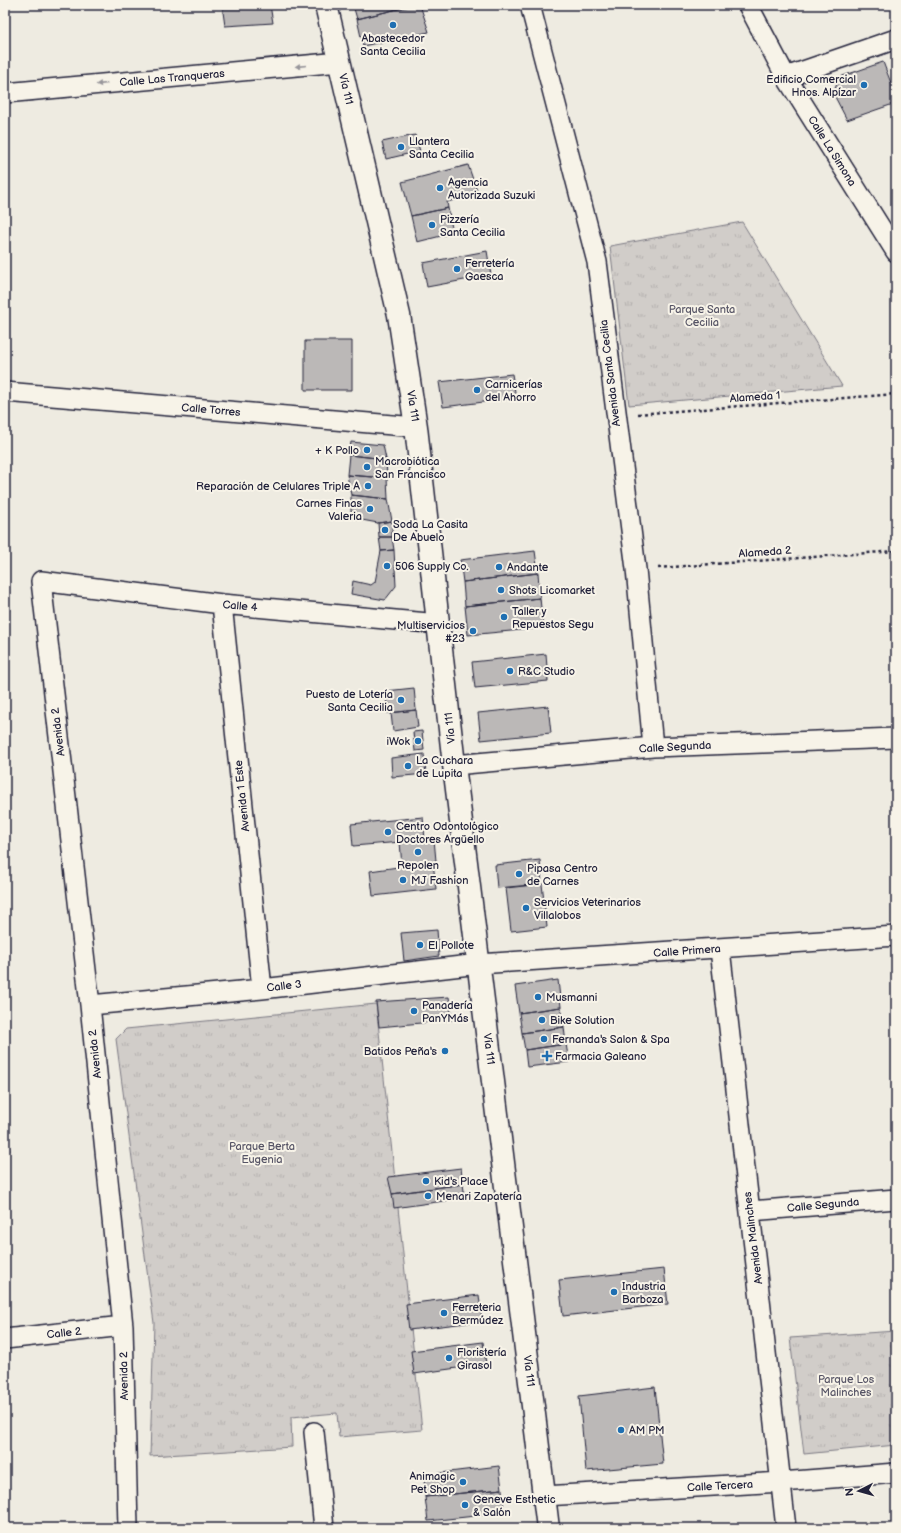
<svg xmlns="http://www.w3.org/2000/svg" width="901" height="1533" viewBox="0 0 901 1533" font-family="'Balsamiq Sans',sans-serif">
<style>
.green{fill:#d1cdc9;stroke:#7a7882}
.park{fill:url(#park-tufts);stroke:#7a7882}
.building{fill:#bbb8b7;stroke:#22223b}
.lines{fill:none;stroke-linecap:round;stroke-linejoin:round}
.street-casing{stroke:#22223b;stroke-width:22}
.secondary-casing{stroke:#22223b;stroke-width:25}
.path{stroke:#22223b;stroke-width:2.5;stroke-dasharray:3 3;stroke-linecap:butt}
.street{stroke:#f7f3e8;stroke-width:19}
.secondary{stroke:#f7f3e8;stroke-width:22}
.oneway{fill:#97959a}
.poi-dot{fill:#1f6fb2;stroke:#f7f3e8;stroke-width:1.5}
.labels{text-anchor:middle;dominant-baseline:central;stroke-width:4;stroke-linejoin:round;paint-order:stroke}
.poi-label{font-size:11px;fill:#22223b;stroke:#f7f3e8;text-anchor:start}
.street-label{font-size:11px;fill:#22223b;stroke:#f7f3e8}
.park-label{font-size:11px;fill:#575566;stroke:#f7f3e8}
</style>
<defs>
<pattern id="park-tufts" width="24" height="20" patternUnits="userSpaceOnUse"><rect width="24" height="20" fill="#d1cdc9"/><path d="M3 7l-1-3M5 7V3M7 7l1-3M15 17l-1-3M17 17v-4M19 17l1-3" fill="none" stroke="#b3b0ae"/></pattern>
</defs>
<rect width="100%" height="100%" fill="#eeebe1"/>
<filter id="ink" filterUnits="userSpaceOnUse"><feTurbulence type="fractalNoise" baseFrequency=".025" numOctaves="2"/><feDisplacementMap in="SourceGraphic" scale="8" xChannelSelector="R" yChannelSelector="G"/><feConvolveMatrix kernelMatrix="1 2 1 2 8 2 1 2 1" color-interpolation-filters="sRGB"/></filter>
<g filter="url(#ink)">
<!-- green -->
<path class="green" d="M 5,1112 L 10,1151 L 5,1151 Z"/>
<!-- park -->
<path class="park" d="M 742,222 L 842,386 L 629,405 L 610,246 Z
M 376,1004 L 422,1430 L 339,1437 L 337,1413 L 291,1417 L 292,1447 L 150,1456 L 154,1323 L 116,1039 L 126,1029 Z
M 896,1331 L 896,1445 L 804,1454 L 790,1338 Z"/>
<!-- building -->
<path class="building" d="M 222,5 L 270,5 L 273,23 L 225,26 Z
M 353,5 L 414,5 L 357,19 Z
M 414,5 L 420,5 L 429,32 L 363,46 L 357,19 Z
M 883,62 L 896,96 L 896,103 L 847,120 L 833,93 L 840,77 Z
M 415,135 L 420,151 L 386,159 L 382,142 Z
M 468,165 L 478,194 L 447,202 L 448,208 L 411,216 L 402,182 Z
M 448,208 L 453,233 L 417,242 L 411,216 Z
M 487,251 L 491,275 L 427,287 L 423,263 Z
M 305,341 L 352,341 L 352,390 L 305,390 Z
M 512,374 L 516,398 L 443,407 L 439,382 Z
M 351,442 L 383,445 L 386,459 L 349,455 Z
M 349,455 L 386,459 L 387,478 L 347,475 Z
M 347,475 L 387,478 L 388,499 L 351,495 Z
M 351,495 L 388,499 L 392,521 L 378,523 L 351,518 Z
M 392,521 L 392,537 L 379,537 L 378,523 Z
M 379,537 L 392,537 L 394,550 L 381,551 Z
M 394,550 L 396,586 L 385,600 L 351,594 L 353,581 L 371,585 L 375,582 L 381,551 Z
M 535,551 L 538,573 L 463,582 L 460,560 Z
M 538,573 L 540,598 L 465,606 L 463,582 Z
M 5,574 L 9,611 L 5,612 Z
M 540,598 L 543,628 L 468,635 L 465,606 Z
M 546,654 L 548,681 L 475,688 L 472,662 Z
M 414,688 L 416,710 L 387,713 L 386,691 Z
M 548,706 L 551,733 L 481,740 L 478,713 Z
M 416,710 L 418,727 L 393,731 L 391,713 Z
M 422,731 L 424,750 L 415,751 L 413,732 Z
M 424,754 L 426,774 L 392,777 L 391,758 Z
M 423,817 L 425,840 L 353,846 L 351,824 Z
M 434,839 L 436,861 L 402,866 L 400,842 Z
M 540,860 L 542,884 L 497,888 L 495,865 Z
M 433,862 L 436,889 L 373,896 L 370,871 Z
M 542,884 L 547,927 L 511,931 L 506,888 Z
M 437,930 L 439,956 L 404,961 L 401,933 Z
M 558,980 L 561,1007 L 519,1013 L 515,986 Z
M 449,997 L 452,1020 L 379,1027 L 376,1002 Z
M 561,1007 L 564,1027 L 522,1033 L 519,1013 Z
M 564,1027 L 566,1044 L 525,1050 L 522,1033 Z
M 566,1044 L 569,1062 L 527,1067 L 525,1050 Z
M 461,1168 L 463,1184 L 392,1194 L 388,1177 Z
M 463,1184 L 465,1198 L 394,1208 L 392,1194 Z
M 664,1269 L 668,1304 L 563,1316 L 559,1280 Z
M 479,1295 L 482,1321 L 409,1330 L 406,1304 Z
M 483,1342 L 486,1364 L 414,1374 L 411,1351 Z
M 655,1387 L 663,1464 L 586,1471 L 579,1396 Z
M 499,1466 L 502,1489 L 425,1497 L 424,1475 Z
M 502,1489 L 504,1513 L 428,1521 L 425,1497 Z"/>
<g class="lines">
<defs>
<path id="street" d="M 530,5 L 597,262 L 636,569 L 653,747
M 748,5 L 786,77 L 896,252
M 786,77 L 896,39
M 5,93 L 340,62
M 5,392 L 416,427
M 222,604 L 262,989
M 454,765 L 653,747 L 896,738
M 720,949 L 786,1528
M 90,1005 L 262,989 L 479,964 L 896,936
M 750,1211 L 896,1199
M 5,1339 L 123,1326
M 314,1432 L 324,1528
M 544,1496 L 781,1482 L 896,1473
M 128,1528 L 123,1326 L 90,1005 L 41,581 L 222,604 L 439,624"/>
<path id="secondary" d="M 326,5 L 399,315 L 416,427 L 454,765 L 548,1528"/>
</defs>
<!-- street casing -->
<use href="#street" class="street-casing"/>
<!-- secondary casing -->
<use href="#secondary" class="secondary-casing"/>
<!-- path -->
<path class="path" d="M 638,414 L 896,394
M 658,568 L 896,551"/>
<!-- street -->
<use href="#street" class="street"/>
<!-- secondary -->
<use href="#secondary" class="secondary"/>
</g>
<!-- one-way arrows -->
<defs><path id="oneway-solid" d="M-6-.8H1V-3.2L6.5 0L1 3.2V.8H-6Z"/></defs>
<g class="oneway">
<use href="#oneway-solid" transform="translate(301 66) rotate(175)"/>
<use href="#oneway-solid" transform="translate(102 84) rotate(175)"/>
</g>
</g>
<!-- markers -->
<g class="poi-dot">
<circle cx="393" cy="25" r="4"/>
<circle cx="864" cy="85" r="4"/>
<circle cx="401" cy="147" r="4"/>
<circle cx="440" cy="188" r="4"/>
<circle cx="432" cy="225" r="4"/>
<circle cx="457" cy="269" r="4"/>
<circle cx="477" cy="390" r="4"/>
<circle cx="367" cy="450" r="4"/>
<circle cx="367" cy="467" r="4"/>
<circle cx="368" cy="486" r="4"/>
<circle cx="370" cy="509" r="4"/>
<circle cx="385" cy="530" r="4"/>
<circle cx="387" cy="566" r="4"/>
<circle cx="499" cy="567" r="4"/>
<circle cx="501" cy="590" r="4"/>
<circle cx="504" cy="617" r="4"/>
<circle cx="473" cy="631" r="4"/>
<circle cx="510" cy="671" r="4"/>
<circle cx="401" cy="700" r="4"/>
<circle cx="418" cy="741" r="4"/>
<circle cx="408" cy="766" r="4"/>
<circle cx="388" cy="832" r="4"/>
<circle cx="418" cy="852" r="4"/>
<circle cx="519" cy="874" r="4"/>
<circle cx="403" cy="880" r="4"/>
<circle cx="526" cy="908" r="4"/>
<circle cx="420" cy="945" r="4"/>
<circle cx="538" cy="997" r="4"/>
<circle cx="414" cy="1011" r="4"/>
<circle cx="542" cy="1020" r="4"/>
<circle cx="544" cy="1039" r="4"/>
<circle cx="445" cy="1051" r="4"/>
<path d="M545 1050h4v4h4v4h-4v4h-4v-4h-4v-4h4z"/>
<circle cx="426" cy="1181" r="4"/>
<circle cx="428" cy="1196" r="4"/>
<circle cx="614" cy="1292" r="4"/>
<circle cx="444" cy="1313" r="4"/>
<circle cx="449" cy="1358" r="4"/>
<circle cx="621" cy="1430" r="4"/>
<circle cx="463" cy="1482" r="4"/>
<circle cx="465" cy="1505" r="4"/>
</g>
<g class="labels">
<!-- poi labels -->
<g class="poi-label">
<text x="393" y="38" text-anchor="middle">Abastecedor<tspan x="393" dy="13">Santa Cecilia</tspan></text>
<text x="856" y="79" text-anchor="end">Edificio Comercial<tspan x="856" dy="13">Hnos. Alpízar</tspan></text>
<text x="409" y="141">Llantera<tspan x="409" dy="13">Santa Cecilia</tspan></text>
<text x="448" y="182">Agencia<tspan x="448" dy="13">Autorizada Suzuki</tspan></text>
<text x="440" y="219">Pizzería<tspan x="440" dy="13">Santa Cecilia</tspan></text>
<text x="465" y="263">Ferretería<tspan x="465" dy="13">Gaesca</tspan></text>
<text x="485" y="384">Carnicerías<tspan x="485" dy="13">del Ahorro</tspan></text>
<text x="359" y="450" text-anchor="end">+ K Pollo</text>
<text x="375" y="461">Macrobiótica<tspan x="375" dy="13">San Francisco</tspan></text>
<text x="360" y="486" text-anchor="end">Reparación de Celulares Triple A</text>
<text x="362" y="503" text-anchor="end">Carnes Finas<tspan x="362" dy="13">Valeria</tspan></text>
<text x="393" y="524">Soda La Casita<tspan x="393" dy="13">De Abuelo</tspan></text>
<text x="395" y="566">506 Supply Co.</text>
<text x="507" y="567">Andante</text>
<text x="509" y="590">Shots Licomarket</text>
<text x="512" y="611">Taller y<tspan x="512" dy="13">Repuestos Segu</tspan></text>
<text x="465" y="625" text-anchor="end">Multiservicios<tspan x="465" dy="13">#23</tspan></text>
<text x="518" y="671">R&amp;C Studio</text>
<text x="393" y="694" text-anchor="end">Puesto de Lotería<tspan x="393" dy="13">Santa Cecilia</tspan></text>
<text x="410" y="741" text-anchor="end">iWok</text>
<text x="416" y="760">La Cuchara<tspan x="416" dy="13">de Lupita</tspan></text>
<text x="396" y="826">Centro Odontológico<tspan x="396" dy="13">Doctores Argüello</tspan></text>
<text x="418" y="865" text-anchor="middle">Repolen</text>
<text x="527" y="868">Pipasa Centro<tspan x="527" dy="13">de Carnes</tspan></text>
<text x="411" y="880">MJ Fashion</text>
<text x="534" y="902">Servicios Veterinarios<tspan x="534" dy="13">Villalobos</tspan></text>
<text x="428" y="945">El Pollote</text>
<text x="546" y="997">Musmanni</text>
<text x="422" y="1005">Panadería<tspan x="422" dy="13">PanYMás</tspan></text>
<text x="550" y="1020">Bike Solution</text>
<text x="552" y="1039">Fernanda's Salon &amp; Spa</text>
<text x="437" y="1051" text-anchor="end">Batidos Peña's</text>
<text x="555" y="1056">Farmacia Galeano</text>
<text x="434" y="1181">Kid's Place</text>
<text x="436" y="1196">Menari Zapatería</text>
<text x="622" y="1286">Industria<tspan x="622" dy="13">Barboza</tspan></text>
<text x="452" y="1307">Ferreteria<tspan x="452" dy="13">Bermúdez</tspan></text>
<text x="457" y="1352">Floristería<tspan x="457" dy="13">Girasol</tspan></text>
<text x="629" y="1430">AM PM</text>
<text x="455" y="1476" text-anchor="end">Animagic<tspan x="455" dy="13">Pet Shop</tspan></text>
<text x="473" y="1499">Geneve Esthetic<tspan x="473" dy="13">&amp; Salón</tspan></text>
</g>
<!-- street labels -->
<g class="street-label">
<text transform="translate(172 78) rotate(-5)">Calle Las Tranqueras</text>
<text transform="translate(346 89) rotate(77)">Vía 111</text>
<text transform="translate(832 151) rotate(58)">Calle La Simona</text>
<text transform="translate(610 373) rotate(-97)">Avenida Santa Cecilia</text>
<text transform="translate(755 397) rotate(-4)">Alameda 1</text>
<text transform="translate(413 406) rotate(81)">Vía 111</text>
<text transform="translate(211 410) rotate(5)">Calle Torres</text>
<text transform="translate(765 552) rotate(-4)">Alameda 2</text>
<text transform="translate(240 606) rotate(5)">Calle 4</text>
<text transform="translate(450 728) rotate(-96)">Vía 111</text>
<text transform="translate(58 732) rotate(-97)">Avenida 2</text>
<text transform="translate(675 747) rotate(-3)">Calle Segunda</text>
<text transform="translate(242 796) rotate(-96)">Avenida 1 Este</text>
<text transform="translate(687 951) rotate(-4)">Calle Primera</text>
<text transform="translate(284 986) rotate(-7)">Calle 3</text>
<text transform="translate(489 1049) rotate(83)">Vía 111</text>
<text transform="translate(95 1054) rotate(-96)">Avenida 2</text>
<text transform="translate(823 1205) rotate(-5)">Calle Segunda</text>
<text transform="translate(753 1238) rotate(-97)">Avenida Malinches</text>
<text transform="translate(64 1333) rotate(-6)">Calle 2</text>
<text transform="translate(529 1371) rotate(83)">Vía 111</text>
<text transform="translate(124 1376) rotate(-91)">Avenida 2</text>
<text transform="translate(720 1486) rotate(-3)">Calle Tercera</text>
</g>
<!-- park labels -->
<g class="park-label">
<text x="702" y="309">Parque Santa<tspan x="702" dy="13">Cecilia</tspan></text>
<text x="262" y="1146">Parque Berta<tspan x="262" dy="13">Eugenia</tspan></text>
<text x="846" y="1379">Parque Los<tspan x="846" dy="13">Malinches</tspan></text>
</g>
</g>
<!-- margin -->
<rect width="901" height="1533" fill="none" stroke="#f7f3e8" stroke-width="20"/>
<rect x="10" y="10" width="881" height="1513" fill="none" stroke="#22223b" stroke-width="1.5" filter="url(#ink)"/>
<!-- north arrow -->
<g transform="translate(859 1491) rotate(264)" stroke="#f7f3e8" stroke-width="3" paint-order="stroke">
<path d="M0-3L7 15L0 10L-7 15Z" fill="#22223b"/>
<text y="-6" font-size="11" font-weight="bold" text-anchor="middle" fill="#22223b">N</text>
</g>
</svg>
